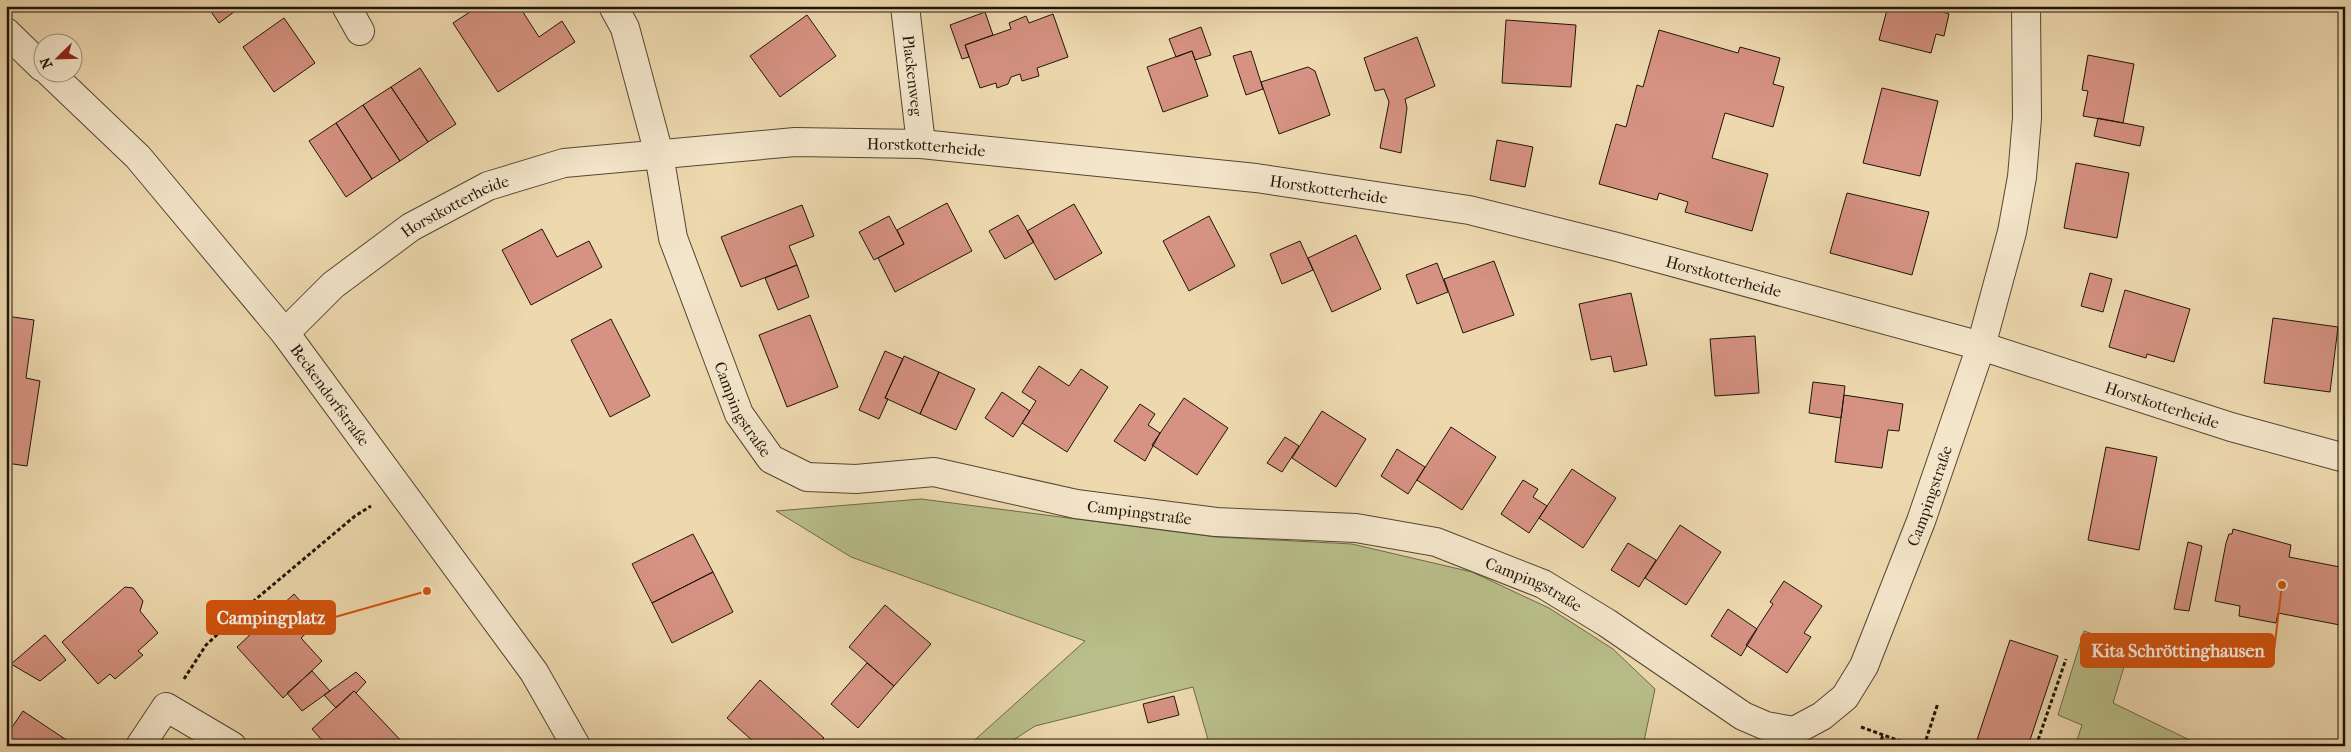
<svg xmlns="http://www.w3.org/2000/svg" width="2351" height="752" viewBox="0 0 2351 752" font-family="'IM FELL French Canon',serif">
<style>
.green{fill:#b9bf8a;stroke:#6c6a4a}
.building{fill:#d69282;stroke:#1f1509}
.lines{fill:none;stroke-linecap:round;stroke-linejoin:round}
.minor-casing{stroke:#534632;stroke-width:30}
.tertiary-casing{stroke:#534632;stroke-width:30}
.path{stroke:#1f1509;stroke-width:3;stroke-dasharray:4 2.5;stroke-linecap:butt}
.minor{stroke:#f4e6cb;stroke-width:28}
.tertiary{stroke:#f4e6cb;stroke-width:28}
.labels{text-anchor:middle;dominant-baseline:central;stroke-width:4;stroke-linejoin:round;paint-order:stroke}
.street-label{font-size:16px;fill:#1f1509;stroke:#f4e6cb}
.leader{fill:none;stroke:#d4520c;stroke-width:2}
.callout-dot{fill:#d4520c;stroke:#f4e6cb;stroke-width:2}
.callout{fill:#d4520c;stroke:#d4520c;stroke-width:2}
.callout-label{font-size:18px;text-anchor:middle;font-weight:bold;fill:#fff}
</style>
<rect width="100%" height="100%" fill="#eed9af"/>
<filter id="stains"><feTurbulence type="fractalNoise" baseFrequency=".004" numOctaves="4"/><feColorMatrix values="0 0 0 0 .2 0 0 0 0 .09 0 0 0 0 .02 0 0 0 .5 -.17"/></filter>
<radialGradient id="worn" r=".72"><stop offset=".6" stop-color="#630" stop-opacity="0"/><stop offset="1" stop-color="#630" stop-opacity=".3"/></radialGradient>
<!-- green -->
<path class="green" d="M 921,499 L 1216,537 L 1352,544 L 1472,572 L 1549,608 L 1613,649 L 1655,689 L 1643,746 L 1227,746 L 1226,740 L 1209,743 L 1193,687 L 1035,726 L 1015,739 L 1013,746 L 968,746 L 1085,641 L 851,557 L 776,511 Z
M 2084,631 L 2130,647 L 2113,703 L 2202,746 L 2075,746 L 2082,725 L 2058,715 Z"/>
<!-- building -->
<path class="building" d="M 207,6 L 242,6 L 219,23 Z
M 479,6 L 519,6 L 539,37 L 562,21 L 575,42 L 498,92 L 453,23 Z
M 1888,6 L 1945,6 L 1943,12 L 1949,14 L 1944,36 L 1936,34 L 1931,53 L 1879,40 Z
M 985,12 L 993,35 L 965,45 L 969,57 L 962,59 L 950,25 Z
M 1053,14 L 1068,57 L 1037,68 L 1039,76 L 1022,81 L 1020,74 L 1011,77 L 1008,84 L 997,88 L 996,83 L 980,88 L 965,45 L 1011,29 L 1009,23 L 1026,16 L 1029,23 Z
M 807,15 L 836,56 L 780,97 L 750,56 Z
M 284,18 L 315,63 L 274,92 L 243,47 Z
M 1506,20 L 1576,25 L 1571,87 L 1502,83 Z
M 1201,27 L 1211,55 L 1195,60 L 1192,51 L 1176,57 L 1169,39 Z
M 1659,30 L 1738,53 L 1740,47 L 1780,58 L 1773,84 L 1784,87 L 1773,127 L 1725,113 L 1712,158 L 1768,174 L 1752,231 L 1685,212 L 1688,202 L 1659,193 L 1657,200 L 1599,184 L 1616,124 L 1626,127 L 1637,85 L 1643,87 Z
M 1417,37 L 1435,86 L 1405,99 L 1407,108 L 1401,153 L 1380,148 L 1389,102 L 1384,89 L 1375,91 L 1364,58 Z
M 1192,51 L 1208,96 L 1163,112 L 1147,67 Z
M 1251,51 L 1263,89 L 1246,95 L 1233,56 Z
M 2088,55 L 2134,64 L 2123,123 L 2083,116 L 2088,91 L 2082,90 Z
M 1308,67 L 1315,71 L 1330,115 L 1279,134 L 1261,82 Z
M 420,68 L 456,124 L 428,142 L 391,87 Z
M 391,87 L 428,142 L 400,161 L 363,105 Z
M 1882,88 L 1938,101 L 1920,176 L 1863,163 Z
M 363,105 L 400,161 L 372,179 L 336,123 Z
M 2098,118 L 2144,127 L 2140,146 L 2094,136 Z
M 336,123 L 372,179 L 346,197 L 309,141 Z
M 1497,140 L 1533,147 L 1525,187 L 1490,180 Z
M 2076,163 L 2129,173 L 2117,238 L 2064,228 Z
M 1847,193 L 1929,212 L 1912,275 L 1830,253 Z
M 947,203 L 972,251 L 895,292 L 878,258 L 904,244 L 897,230 Z
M 1074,204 L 1102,253 L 1055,280 L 1027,231 Z
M 802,205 L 814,236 L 789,246 L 797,265 L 741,287 L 721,237 Z
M 1018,215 L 1034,242 L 1005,259 L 989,231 Z
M 889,216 L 904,244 L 874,260 L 859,232 Z
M 1209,216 L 1235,266 L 1189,291 L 1163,241 Z
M 542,229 L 557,257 L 589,241 L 602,267 L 531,305 L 502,250 Z
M 1356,235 L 1381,289 L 1332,312 L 1308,258 Z
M 1300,241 L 1313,270 L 1282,284 L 1270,254 Z
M 1494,261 L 1514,315 L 1463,333 L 1444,279 Z
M 1437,263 L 1448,292 L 1417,304 L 1406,275 Z
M 797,265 L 809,297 L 778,310 L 765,278 Z
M 2090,273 L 2112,279 L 2103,312 L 2081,306 Z
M 2125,290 L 2190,309 L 2174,362 L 2147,354 L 2146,358 L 2109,347 Z
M 1631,293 L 1647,365 L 1614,372 L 1611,356 L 1591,360 L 1579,304 Z
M 810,315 L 838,387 L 787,407 L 759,335 Z
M 6,316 L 34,320 L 26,378 L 40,381 L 27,466 L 6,463 Z
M 2273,318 L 2338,327 L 2330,392 L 2264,383 Z
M 611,319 L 650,396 L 610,417 L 571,340 Z
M 1755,336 L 1759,393 L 1715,396 L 1710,339 Z
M 885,351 L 903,359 L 885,398 L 888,399 L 879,419 L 859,410 Z
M 904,356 L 939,372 L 920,414 L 885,398 Z
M 1039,366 L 1069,386 L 1081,369 L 1108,387 L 1067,452 L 1022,423 L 1036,401 L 1022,392 Z
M 939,372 L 975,389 L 956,430 L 920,414 Z
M 1813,382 L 1845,386 L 1841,418 L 1809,413 Z
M 1002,392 L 1030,411 L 1013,437 L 985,418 Z
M 1844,395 L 1903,404 L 1899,431 L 1888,430 L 1882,468 L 1835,462 Z
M 1184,398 L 1228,428 L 1197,475 L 1152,445 Z
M 1140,404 L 1155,414 L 1148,425 L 1160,433 L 1145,461 L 1114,441 Z
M 1322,411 L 1366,439 L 1336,487 L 1292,458 Z
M 1451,427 L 1496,457 L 1462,510 L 1417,480 Z
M 1285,437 L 1299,446 L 1282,472 L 1267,463 Z
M 2106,447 L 2157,457 L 2139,550 L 2088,540 Z
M 1397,449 L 1425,467 L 1408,494 L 1381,476 Z
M 1572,469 L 1616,498 L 1583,548 L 1539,518 Z
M 1523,480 L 1538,489 L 1533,497 L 1547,506 L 1529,533 L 1501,514 Z
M 1680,525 L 1721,552 L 1686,605 L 1645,578 Z
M 2233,529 L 2291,545 L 2289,557 L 2345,568 L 2345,626 L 2278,613 L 2276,623 L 2239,616 L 2240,606 L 2215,601 L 2226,543 L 2229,534 L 2232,534 Z
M 693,534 L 713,572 L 652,603 L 632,564 Z
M 2188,542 L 2202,546 L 2189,611 L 2174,609 Z
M 1628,543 L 1656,560 L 1639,587 L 1611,570 Z
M 713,572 L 733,612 L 672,643 L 652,603 Z
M 1784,581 L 1822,606 L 1804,633 L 1811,637 L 1787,673 L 1746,645 L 1773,604 L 1770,602 Z
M 125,587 L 133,588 L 143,601 L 140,611 L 158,633 L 138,651 L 143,655 L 115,679 L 110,674 L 98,684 L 62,642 Z
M 294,594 L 319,622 L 301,638 L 322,661 L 283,698 L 237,647 Z
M 885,605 L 931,644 L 894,686 L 849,647 Z
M 1728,609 L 1757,629 L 1741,656 L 1711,636 Z
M 45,635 L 66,660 L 40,681 L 11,664 Z
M 2010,640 L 2058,656 L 2028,746 L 1975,746 Z
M 867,663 L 894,686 L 858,728 L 831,704 Z
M 312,671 L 330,691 L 302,711 L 287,693 Z
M 356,672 L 366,682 L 356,693 L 354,691 L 336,708 L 324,695 Z
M 760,680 L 824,738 L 817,746 L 750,746 L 754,742 L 727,718 Z
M 354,691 L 356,693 L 406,746 L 327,746 L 312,729 Z
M 1174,696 L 1179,715 L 1148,723 L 1143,704 Z
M 23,711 L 74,745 L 74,746 L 6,746 L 10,737 L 6,736 Z"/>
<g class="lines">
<defs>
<g id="minor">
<path d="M 346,6 L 360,31"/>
<path id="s1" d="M 613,6 L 625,28 L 659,154 L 673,238 L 739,414 L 771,459 L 807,477 L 856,479 L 934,472 L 1076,504 L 1216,522 L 1356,528 L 1436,542 L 1543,584 L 1607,623 L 1743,716 L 1766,726 L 1794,731 L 1822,716 L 1845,697 L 1864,666 L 1921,521 L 1981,346 L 2012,232 L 2022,177 L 2027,118 L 2026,6"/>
<path id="s2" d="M 905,6 L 921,144"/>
<path id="s3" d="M 285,333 L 333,285 L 411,227 L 488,186 L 564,163 L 795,142 L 921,144 L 1256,178 L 1469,210 L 1617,247 L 1981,346 L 2231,427 L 2345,458"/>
<path d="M 140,746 L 166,707 L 232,746"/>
</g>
<g id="tertiary">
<path d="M 6,32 L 42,67"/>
<path id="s4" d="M 49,72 L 138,157 L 285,333 L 534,672 L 576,746"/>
</g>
</defs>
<!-- minor casing -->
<use href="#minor" class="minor-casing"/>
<!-- tertiary casing -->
<use href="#tertiary" class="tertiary-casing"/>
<!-- path -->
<path class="path" d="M 184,679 L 206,645 L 256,599 L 355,516 L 371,506
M 1861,727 L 1914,746
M 1879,746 L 1883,735
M 1924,746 L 1938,703
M 2036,746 L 2066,659"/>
<!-- minor -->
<use href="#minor" class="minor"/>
<!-- tertiary -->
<use href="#tertiary" class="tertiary"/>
</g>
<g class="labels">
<!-- street labels -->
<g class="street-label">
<text stroke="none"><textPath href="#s2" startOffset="70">Plackenweg</textPath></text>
<text stroke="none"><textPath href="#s3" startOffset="695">Horstkotterheide</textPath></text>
<text stroke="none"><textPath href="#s3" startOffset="1100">Horstkotterheide</textPath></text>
<text stroke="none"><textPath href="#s3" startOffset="214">Horstkotterheide</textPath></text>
<text stroke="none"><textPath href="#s3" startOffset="1505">Horstkotterheide</textPath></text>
<text stroke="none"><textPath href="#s4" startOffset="429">Beckendorfstraße</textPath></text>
<text stroke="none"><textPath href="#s3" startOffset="1962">Horstkotterheide</textPath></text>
<text stroke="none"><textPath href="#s1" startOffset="426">Campingstraße</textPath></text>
<text stroke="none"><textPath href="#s1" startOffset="1848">Campingstraße</textPath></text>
<text stroke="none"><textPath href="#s1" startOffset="861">Campingstraße</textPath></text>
<text stroke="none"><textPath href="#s1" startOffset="1266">Campingstraße</textPath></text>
</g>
</g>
<!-- callouts -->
<path class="leader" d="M427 591L335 617M2282 585L2274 651"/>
<g class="callout-dot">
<circle cx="427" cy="591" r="5"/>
<circle cx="2282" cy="585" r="5"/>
</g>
<g class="callout">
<rect x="207" y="601" width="128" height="33" rx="5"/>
<rect x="2081" y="634" width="193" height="33" rx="5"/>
</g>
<g class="callout-label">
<text x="271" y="624">Campingplatz</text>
<text x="2178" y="657">Kita Schröttinghausen</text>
</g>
<!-- margin -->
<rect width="2351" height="752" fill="none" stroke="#eed9af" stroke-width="25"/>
<rect x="8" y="8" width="2336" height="737" fill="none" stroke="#1f1509" stroke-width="2.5"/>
<rect x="12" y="12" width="2326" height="727" fill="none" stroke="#1f1509"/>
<!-- north arrow -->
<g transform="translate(58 58) rotate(247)"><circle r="24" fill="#f4e6cb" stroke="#9f927d"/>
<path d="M0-4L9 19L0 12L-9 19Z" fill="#8f2418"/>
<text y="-8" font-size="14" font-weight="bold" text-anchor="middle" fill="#1f1509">N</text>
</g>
<rect width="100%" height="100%" filter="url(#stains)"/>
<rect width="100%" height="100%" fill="url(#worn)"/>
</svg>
